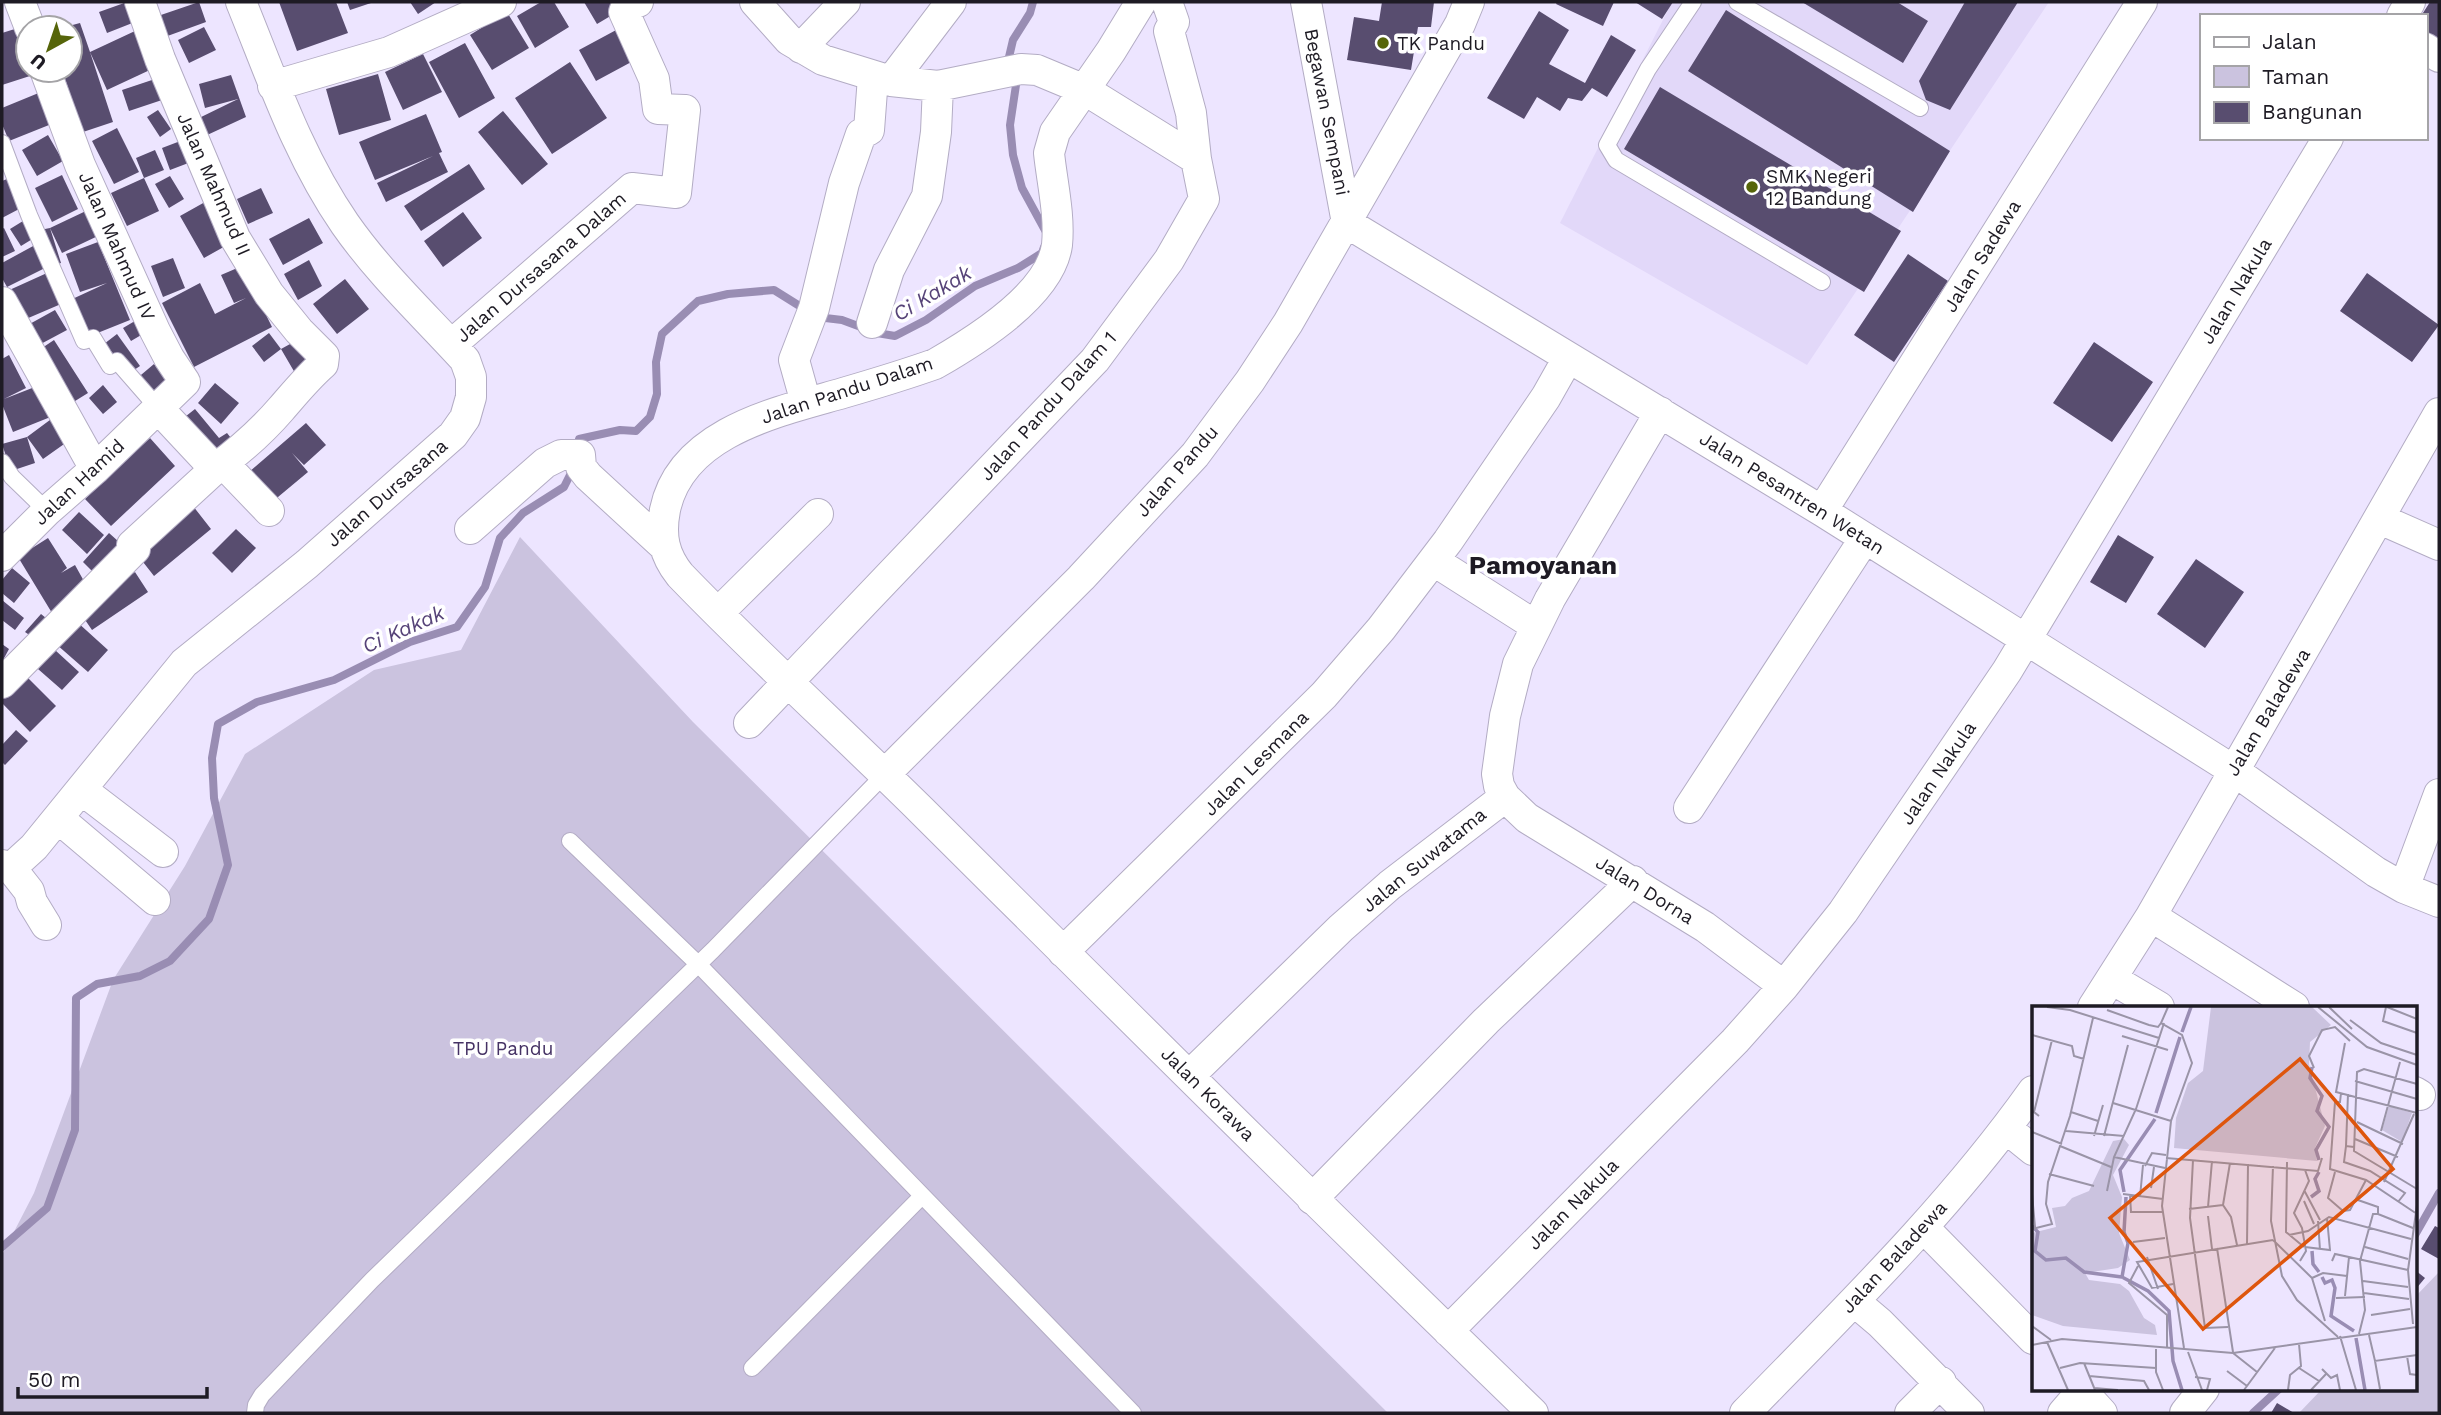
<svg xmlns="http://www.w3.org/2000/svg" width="2441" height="1415" viewBox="0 0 2441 1415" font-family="'Work Sans',sans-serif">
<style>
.built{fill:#e2d8f9}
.green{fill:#cbc3df}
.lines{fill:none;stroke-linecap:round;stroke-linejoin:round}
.stream{stroke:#998db3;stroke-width:8}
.building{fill:#584d6f}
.service-casing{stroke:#b3acc4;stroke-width:18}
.minor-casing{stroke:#b3acc4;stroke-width:32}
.service{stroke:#fff;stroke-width:16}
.minor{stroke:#fff;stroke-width:30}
.poi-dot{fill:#56650a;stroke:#fff;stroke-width:2.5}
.labels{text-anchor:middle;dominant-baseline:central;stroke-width:7;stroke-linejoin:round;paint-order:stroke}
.poi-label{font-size:19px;fill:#1e1b24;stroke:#fff;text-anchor:start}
.street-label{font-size:19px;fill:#1e1b24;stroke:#fff}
.park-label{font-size:19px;fill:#453264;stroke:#fff}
.water-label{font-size:21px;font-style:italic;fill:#564378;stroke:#fff}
.district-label{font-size:26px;font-weight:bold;fill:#1e1b24;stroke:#fff}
.inset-river{fill:none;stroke:#998db3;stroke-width:3.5}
.inset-road{fill:none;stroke:#9a94a7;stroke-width:2}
.view{fill:#de560d;fill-opacity:0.15;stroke:#de560d;stroke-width:3.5}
.inset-edge{fill:none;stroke:#1e1b24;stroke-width:3.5}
</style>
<rect width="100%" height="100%" fill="#ede5ff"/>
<!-- built -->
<path class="built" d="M 1672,2 L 2049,2 L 1807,365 L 1560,223 Z"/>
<!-- green -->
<path class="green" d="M 520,537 L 693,722 L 1388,1413 L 2,1413 L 2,1255 L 34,1193 L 113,980 L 185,866 L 245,754 L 374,670 L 461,650 Z
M 2439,1272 L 2439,1413 L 2299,1413 L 2322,1389 L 2415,1389 L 2415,1297 Z"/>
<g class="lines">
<!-- stream -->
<path class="stream" d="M 1033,2 L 1030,13 L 1013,40 L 1009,57 L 1016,85 L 1010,125 L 1013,155 L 1022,188 L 1046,232
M 817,317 L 842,320 L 877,333 L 895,336 L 926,320 L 975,286 L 1018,268 L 1042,253 L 1044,247
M 577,450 L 579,439 L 620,430 L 636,431 L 650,417 L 657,394 L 656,362 L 662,334 L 698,301 L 728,294 L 774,290 L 806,310
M 2415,1235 L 2439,1193
M 2,1247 L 47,1208 L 75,1130 L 76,998 L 97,984 L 140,976 L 170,961 L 209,919 L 228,865 L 214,798 L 212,758 L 218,724 L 257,702 L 334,680 L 410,642 L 457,627 L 485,587 L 500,538 L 523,513 L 564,487 L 573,469
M 2253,1413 L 2279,1389"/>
</g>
<!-- building -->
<path class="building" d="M 127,2 L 140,20 L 107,33 L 99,12 Z
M 199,2 L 206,22 L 162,38 L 155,17 Z
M 279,2 L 336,2 L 348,33 L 297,51 Z
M 347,2 L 374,2 L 350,10 Z
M 410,2 L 436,2 L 418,14 Z
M 541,2 L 554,2 L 569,27 L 535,48 L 517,16 Z
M 584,2 L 621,2 L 624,8 L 597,24 Z
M 1382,2 L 1434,2 L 1431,27 L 1418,27 L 1411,70 L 1347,60 L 1354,17 L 1379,21 Z
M 1557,2 L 1614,2 L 1603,26 L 1556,4 Z
M 1635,2 L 1673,2 L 1662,19 Z
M 1802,2 L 1897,2 L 1928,21 L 1903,63 Z
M 1965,2 L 2018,2 L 1950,110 L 1926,100 L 1919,81 Z
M 2430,2 L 2439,2 L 2439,54 L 2425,45 L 2425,16 L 2421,16 Z
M 1726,10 L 1950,151 L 1913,212 L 1688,71 Z
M 1539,11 L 1569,30 L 1549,64 L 1585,83 L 1611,35 L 1636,50 L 1607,97 L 1592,88 L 1582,101 L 1568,98 L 1560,111 L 1537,97 L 1524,119 L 1487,98 Z
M 507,12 L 529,48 L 492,70 L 470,35 Z
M 80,23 L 90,52 L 135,31 L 152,69 L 107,90 L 90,52 L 113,122 L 83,132 L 62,70 L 70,70 L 70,28 L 65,27 Z
M 204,27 L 216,50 L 189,63 L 178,40 Z
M 18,28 L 28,59 L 28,70 L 32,70 L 33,75 L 2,85 L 2,33 Z
M 618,29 L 635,60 L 596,81 L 579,50 Z
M 465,43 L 495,98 L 459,118 L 429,62 Z
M 423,54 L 442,92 L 403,110 L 385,72 Z
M 570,62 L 607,118 L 552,154 L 515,98 Z
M 378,74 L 391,120 L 339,135 L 326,89 Z
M 231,75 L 246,117 L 205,136 L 197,119 L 238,99 L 205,108 L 199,84 Z
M 155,79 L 162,100 L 129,111 L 122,90 Z
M 1660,87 L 1901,231 L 1864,292 L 1624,149 Z
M 41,92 L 54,123 L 9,141 L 2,124 L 2,108 Z
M 158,110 L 171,129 L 160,137 L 147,117 Z
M 503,111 L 548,164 L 522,185 L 478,132 Z
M 426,114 L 442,152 L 439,153 L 448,172 L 386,202 L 377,183 L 433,156 L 375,180 L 359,142 Z
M 117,128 L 139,172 L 114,184 L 92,141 Z
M 48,135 L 63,161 L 37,176 L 22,150 Z
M 183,140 L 191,162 L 170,170 L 162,148 Z
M 155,150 L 164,170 L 144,178 L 136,158 Z
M 469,164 L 485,189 L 421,231 L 404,206 Z
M 62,175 L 78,209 L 52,222 L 35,188 Z
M 170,176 L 184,199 L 169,208 L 155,184 Z
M 144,178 L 159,211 L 127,226 L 111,193 Z
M 7,179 L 21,208 L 2,218 L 2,181 Z
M 261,188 L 273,213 L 248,224 L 237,199 Z
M 205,202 L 229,244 L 204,258 L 180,216 Z
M 88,210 L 100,235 L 62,253 L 50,228 Z
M 463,212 L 482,238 L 443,267 L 424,241 Z
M 309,218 L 323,243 L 283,265 L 269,239 Z
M 23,221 L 34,238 L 21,246 L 10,229 Z
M 4,228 L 15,251 L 2,257 L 2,229 Z
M 50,228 L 61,263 L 54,265 L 40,230 Z
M 98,242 L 130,320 L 90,336 L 68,301 L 107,283 L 80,292 L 66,254 Z
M 35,245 L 47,267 L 7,287 L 2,278 L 2,263 Z
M 1908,254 L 1948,281 L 1894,362 L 1854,335 Z
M 173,258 L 185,288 L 163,297 L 151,266 Z
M 309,260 L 322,286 L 298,300 L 284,274 Z
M 242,266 L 272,327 L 194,367 L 162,303 L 200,283 L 215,314 L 246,298 L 234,303 L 221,275 Z
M 47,273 L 61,304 L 19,322 L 5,292 Z
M 2367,273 L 2439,325 L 2412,362 L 2340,311 Z
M 345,279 L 369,309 L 337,334 L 313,304 Z
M 55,310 L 67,330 L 37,346 L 26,326 Z
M 140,318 L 148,331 L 131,341 L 123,328 Z
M 269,333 L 281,349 L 301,338 L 314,362 L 295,373 L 281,349 L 264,362 L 252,346 Z
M 117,334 L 140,366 L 131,372 L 104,344 Z
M 54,340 L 88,393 L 67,406 L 33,354 Z
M 2094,342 L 2153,382 L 2112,442 L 2053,403 Z
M 9,355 L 26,388 L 4,399 L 45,383 L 74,437 L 43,459 L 27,437 L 35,463 L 11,471 L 2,444 L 27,437 L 58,414 L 13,432 L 2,404 L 2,359 Z
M 154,364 L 173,389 L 155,401 L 135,380 Z
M 215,383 L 239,403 L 221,424 L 198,403 Z
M 103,385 L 117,402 L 103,414 L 89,398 Z
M 195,409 L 219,438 L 227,433 L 238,447 L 213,464 L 176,424 Z
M 306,423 L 326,445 L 304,465 L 292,453 L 308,472 L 266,507 L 242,478 Z
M 150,438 L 175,466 L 111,526 L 85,499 Z
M 193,506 L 211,529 L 154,576 L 136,553 Z
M 79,512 L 104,535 L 87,554 L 62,530 Z
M 236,529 L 256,548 L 232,573 L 212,553 Z
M 109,533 L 128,550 L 100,579 L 83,562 Z
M 2118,535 L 2154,557 L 2126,603 L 2090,582 Z
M 48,538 L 67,568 L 61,573 L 75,565 L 90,592 L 52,613 L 18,557 Z
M 2196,559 L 2244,592 L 2205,648 L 2157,614 Z
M 12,568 L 30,583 L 14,603 L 2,593 L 2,580 Z
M 135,572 L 148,592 L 92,630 L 79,611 Z
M 2,600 L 24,618 L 15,630 L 2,620 Z
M 41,614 L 56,626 L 40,642 L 25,632 Z
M 76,621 L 108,650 L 88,672 L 56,644 Z
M 2,644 L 9,649 L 2,662 Z
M 55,650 L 79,672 L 62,690 L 38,669 Z
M 26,676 L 56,706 L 30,732 L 2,703 L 2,700 Z
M 16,730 L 28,741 L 5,765 L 2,762 L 2,745 Z
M 2435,1226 L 2439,1228 L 2439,1259 L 2421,1249 Z
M 2415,1270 L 2425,1278 L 2415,1290 Z
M 2277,1403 L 2294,1413 L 2271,1413 Z"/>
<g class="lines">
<defs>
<path id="service" d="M 1693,2 L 1648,69 L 1607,145 L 1616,160 L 1822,282
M 1737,2 L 1920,108
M 2,143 L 29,215 L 84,341 L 93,338 L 110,366 L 117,361 L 158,408
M 2,462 L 12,477 L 47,511
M 570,841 L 698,964 L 1133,1413
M 752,1368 L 921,1197
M 255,1413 L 256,1405 L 262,1395 L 372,1280 L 713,950 L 885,774"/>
<path id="minor" d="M 20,2 L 30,28
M 140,2 L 160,59 L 235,238 L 269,294 L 299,331 L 324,356 L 323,364 C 307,378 295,393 281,409 C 262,431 238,452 215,469 L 158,408
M 755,2 L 789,40 L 823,60 L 891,81 L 938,86 L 1021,69 L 1037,70 L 1085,90 L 1196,159
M 1141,2 L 1111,51 L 1055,132 L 1049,153 C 1052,182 1060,215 1057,245 C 1050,295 975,341 935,364 C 904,375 874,384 843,393 C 777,412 681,432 665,510 C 660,536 664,555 680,575 C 758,656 841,731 921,810 C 1124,1012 1327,1214 1533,1413
M 1306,2 L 1347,223
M 2402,16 L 2410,2
M 801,48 L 845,2
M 2425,48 L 2439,57
M 891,81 L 951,2
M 273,86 L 389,52 L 501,2
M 1347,223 L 1822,511 L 2233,770 L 2376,872 L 2404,888 L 2439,902
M 2,302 L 95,469
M 872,323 L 889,270 L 927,196 L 936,132 L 938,86
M 451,345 L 632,188 L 676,193 L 685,110 L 658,109 L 654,79 L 624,12 L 626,7 L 638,2
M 806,403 L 794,360 L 814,308 L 844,183 L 861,134 L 869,130 L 873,77
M 1660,412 L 1550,599 L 1518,664 L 1505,716 L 1497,774 L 1499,786 L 1505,797 L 1527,818 L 1705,927 L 1784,986
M 223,463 L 269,511
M 1822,511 L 2142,2
M 2380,519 L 2439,545
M 470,529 L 545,463 L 561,455 L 580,455 L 581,467 L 588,476 L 664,546
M 2,556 L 47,511 L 95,469 L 185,382 L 169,358 L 155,331 L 80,165 L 45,70
M 1434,561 L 1536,626
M 718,613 L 818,514
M 2,683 L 135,549 L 132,545 L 215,469
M 749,723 L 1095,360 L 1169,260 L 1204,199 L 1196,159 L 1191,113 L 1169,31 L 1174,22 L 1167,2
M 885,774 L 1081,578 L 1195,455 L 1250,381 L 1288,323 L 1460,24 L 1469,2
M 82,790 L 163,852
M 1689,808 L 1865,538
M 58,818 L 155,900
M 2,865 L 11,868 L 34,847 L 184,663 L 307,564 L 453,435 L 465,418 L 471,397 L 471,377 L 465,360 C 424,315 380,274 345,224 C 298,156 272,78 241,2
M 11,868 L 29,891 L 32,902 L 46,925
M 2404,888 L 2439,794
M 2151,916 L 2294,1007
M 1063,952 L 1324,695 L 1381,629 L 1448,541 L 1546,397 L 1568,358
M 2112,979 L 2159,1007
M 2093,1007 L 2151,916 L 2439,413
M 1190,1075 L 1341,928 L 1390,885 L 1505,797
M 2415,1092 L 2420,1095
M 2007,1129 L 2033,1150
M 1312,1199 L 1486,1021 L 1633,881
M 1923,1227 L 2033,1339
M 1854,1301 L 1880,1323 L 1969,1413
M 1448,1331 L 1735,1041 L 1784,986 L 1843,912 L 2007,671 L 2328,138
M 2080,1389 L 2102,1413
M 1745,1413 C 1845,1310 1949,1209 2033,1091
M 1910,1413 L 1941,1382
M 2063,1413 L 2082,1391
M 2185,1413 L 2204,1389"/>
</defs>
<!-- service casing -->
<use href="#service" class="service-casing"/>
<!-- minor casing -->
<use href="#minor" class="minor-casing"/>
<!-- service -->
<use href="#service" class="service"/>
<!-- minor -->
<use href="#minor" class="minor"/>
</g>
<!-- markers -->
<g class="poi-dot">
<circle cx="1383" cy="43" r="7"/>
<circle cx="1752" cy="187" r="7"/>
</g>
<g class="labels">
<!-- poi labels -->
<g class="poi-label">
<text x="1397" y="43">TK Pandu</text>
<text x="1766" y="176">SMK Negeri<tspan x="1766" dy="22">12 Bandung</tspan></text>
</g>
<!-- street labels -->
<g class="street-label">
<text transform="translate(1327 112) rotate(79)">Begawan Sempani</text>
<text transform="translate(214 184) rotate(66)">Jalan Mahmud II</text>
<text transform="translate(117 246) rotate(66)">Jalan Mahmud IV</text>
<text transform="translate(1982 256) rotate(-58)">Jalan Sadewa</text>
<text transform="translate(541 267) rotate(-41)">Jalan Dursasana Dalam</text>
<text transform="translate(2236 291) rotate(-59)">Jalan Nakula</text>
<text transform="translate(847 390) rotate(-18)">Jalan Pandu Dalam</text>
<text transform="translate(1048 406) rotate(-48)">Jalan Pandu Dalam 1</text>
<text transform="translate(1177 471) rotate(-49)">Jalan Pandu</text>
<text transform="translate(79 482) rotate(-43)">Jalan Hamid</text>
<text transform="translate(387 493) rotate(-41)">Jalan Dursasana</text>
<text transform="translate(1792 493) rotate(32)">Jalan Pesantren Wetan</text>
<text transform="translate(2268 712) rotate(-59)">Jalan Baladewa</text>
<text transform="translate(1256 763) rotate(-45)">Jalan Lesmana</text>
<text transform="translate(1938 773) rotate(-56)">Jalan Nakula</text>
<text transform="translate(1424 860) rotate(-39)">Jalan Suwatama</text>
<text transform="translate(1645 890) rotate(32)">Jalan Dorna</text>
<text transform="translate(1208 1094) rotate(45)">Jalan Korawa</text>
<text transform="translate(1573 1204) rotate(-45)">Jalan Nakula</text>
<text transform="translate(1894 1257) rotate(-47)">Jalan Baladewa</text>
</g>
<!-- park labels -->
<g class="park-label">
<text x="503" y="1048">TPU Pandu</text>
</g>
<!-- water labels -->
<g class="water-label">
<text transform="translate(932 293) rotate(-31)">Ci Kakak</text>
<text transform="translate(403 629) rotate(-24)">Ci Kakak</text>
</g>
<!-- district labels -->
<g class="district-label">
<text x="1543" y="565">Pamoyanan</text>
</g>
</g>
<!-- overview -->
<g transform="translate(2032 1006)">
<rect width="385" height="385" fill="#ede5ff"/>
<path d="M 179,1 L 280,1 L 299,19 L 278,36 L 277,58 L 293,120 L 283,142 L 285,155 L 142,142 L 144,112 L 156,77 L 171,65 ZM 357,100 L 380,107 L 370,136 L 350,124 ZM 92,133 L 97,139 L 81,169 L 90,191 L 87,227 L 98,254 L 86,262 L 53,267 L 57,274 L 88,278 L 97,285 L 112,312 L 123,319 L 125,329 L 31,320 L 0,309 L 0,227 L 24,221 L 20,202 L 33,200 L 40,192 L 57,185 L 81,135 Z" fill="#cbc3df"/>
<path class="inset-river" d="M 150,26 L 159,1M 280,61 L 278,72 L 290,90 L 285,105 L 297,121 L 284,144 L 287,154M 124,107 L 148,31M 92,186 L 88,164 L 123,113M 279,191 L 287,185 L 283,173 L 287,166M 0,220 L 6,226 L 3,245 L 14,254 L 34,252 L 52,266 L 90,271 L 96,237 L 92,226 L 94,191M 280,245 L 281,258 L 287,266M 90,271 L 116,285 L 137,305 L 141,355 L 150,384M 290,271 L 293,277 L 300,274 L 303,282 L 299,310 L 322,325M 324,332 L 333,384"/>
<path class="inset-road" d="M 15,1 L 38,4 L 127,32M 136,1 L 129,17 L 150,29 L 160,57 L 139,115 L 130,200 L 152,342M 286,1 L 335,41 L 385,59M 297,1 L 320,23M 354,1 L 351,15 L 385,27M 355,1 L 385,13M 75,4 L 117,19 L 126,21 L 129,17M 318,14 L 349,37 L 385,49M 0,29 L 40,40 L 42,50 L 52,53M 90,30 L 136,44M 313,37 L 304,86 L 385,107M 282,62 L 277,50 L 290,24 L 303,21 L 318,35M 323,75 L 385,93M 385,78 L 332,63 L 325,66 L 322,145 L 385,183M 309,87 L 308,96 L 303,96 L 298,163 L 334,174 L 385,208M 81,97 L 139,115M 39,106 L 66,115M 7,110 L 2,106 L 20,34M 325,116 L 371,138M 34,125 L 92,130M 349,125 L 368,56M 0,126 L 30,138M 62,130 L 71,99M 72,130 L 96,39M 323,133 L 366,151M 28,140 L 79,161M 314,140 L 316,88M 322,141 L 314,140 L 312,156 L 338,165 L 373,187 L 366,196M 82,151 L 133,162M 134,152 L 286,165 L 290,152M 161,154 L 158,212 L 173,322 L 196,321M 255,156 L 254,226 L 272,241M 198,157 L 191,199 L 199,211 L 205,239M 113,160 L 120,147 L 134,149M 241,160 L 239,215 L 250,270 L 265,294 L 306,331M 303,166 L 296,192 L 311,205M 17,168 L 62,180M 352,176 L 382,108M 119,182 L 122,161M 272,184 L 288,214M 75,185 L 82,151 L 104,103 L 132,17M 0,188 L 3,221M 91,188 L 131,193M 98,189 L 99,206 L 131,206M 108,191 L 111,159M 323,193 L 346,201 L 346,208M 272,195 L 282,218M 176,201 L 180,155M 157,203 L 191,199M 311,205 L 318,204 L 334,174M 346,208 L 381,222M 176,210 L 180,243M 286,215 L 288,244M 0,223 L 20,218 L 14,198 L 16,176 L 38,110 L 61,12M 257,229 L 276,225 L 297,211 L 379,233M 241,234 L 280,272 L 293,315M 101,236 L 133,232M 215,238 L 216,158M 273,241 L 298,244 L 295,212M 333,241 L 376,253M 185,242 L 201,346M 115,251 L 126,283M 268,255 L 274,245 L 270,222 L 262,207 L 277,175 L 273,164M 300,255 L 303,248 L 376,264M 106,260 L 97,277 L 135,309 L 135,341M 280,272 L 291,267 L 315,270M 331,275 L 376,281M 141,278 L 120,282 L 105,256 L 241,234M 332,287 L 377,293M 313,290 L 317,251M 304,292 L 333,291M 339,309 L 378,303M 381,318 L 376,264 L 385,199M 0,320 L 19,334M 327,328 L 333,304 L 328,255 L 341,208 L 346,208M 337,329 L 343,355 L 385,349M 308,330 L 324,384M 15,336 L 36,384M 0,339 L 30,333 L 201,347 L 385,321M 124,343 L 124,366 L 131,384M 156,346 L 170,384M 201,347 L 225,366M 375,350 L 378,368 L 385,369M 343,355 L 348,383M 52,357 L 63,384M 28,362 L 48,357 L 124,362M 267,362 L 287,375M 290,363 L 299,372 L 305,369 L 308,384M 195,365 L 215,380M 57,370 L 112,375 L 117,384M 163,371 L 178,373 L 175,384M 62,382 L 86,384M 212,384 L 243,342M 256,384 L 258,369 L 269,360 L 267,338M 279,384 L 294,368"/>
<path class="view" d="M 268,53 L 361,163 L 171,323 L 78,212 Z"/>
<rect width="385" height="385" class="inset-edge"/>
</g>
<!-- border -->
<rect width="2441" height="1415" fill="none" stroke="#1e1b24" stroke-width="7"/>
<!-- legend -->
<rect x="2200" y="14" width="228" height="126" fill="#ffffff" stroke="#a5a4a7" stroke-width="2"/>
<rect x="2214" y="37" width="35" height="10" fill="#ffffff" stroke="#a5a4a7" stroke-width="2"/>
<text x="2262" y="49" font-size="21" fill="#1e1b24">Jalan</text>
<rect x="2214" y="66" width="35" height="21" fill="#cbc3df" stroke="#a5a4a7" stroke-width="2"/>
<text x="2262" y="84" font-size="21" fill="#1e1b24">Taman</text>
<rect x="2214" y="102" width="35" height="21" fill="#584d6f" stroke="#a5a4a7" stroke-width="2"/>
<text x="2262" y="119" font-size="21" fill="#1e1b24">Bangunan</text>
<!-- north arrow -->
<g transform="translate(49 49) rotate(220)"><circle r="33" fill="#ffffff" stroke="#a5a4a7" stroke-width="2"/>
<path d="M0-5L12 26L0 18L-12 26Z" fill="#56650a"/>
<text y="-10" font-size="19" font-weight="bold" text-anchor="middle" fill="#1e1b24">U</text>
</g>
<!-- scale -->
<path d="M18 1387v10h189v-10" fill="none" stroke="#1e1b24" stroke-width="3.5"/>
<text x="28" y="1387" font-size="21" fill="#1e1b24" stroke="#ffffff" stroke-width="5" paint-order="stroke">50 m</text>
</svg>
